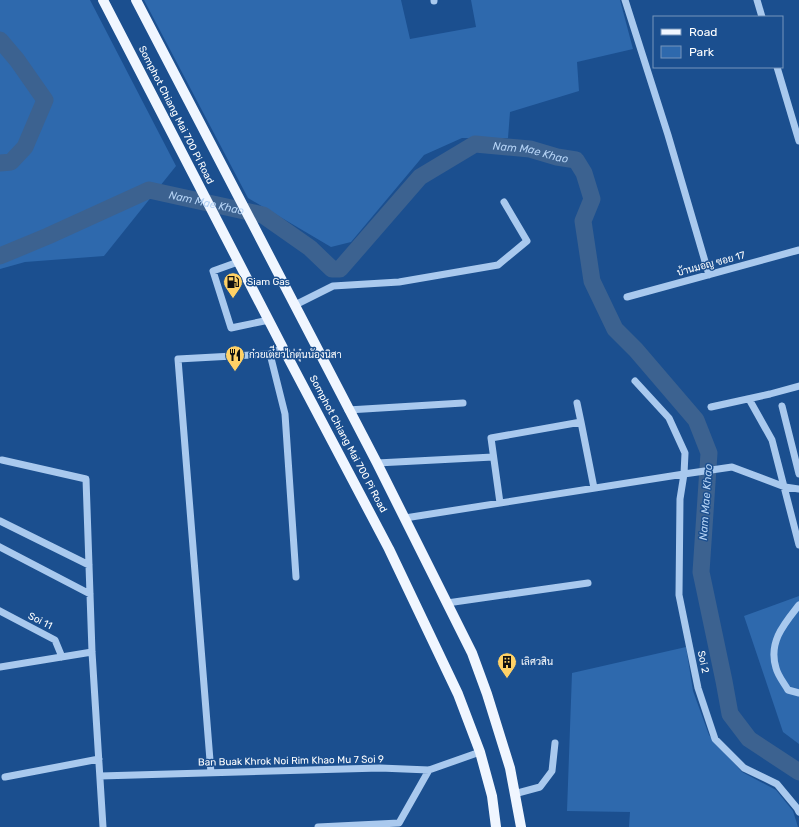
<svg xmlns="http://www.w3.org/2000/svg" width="799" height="827" viewBox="0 0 799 827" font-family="Rubik,Sarabun,sans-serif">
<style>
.green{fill:#2e69ad}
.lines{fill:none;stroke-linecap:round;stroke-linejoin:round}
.river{stroke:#3c6290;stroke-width:17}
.minor{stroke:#a9c9ee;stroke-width:7}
.major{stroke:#f0f6ff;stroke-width:10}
.labels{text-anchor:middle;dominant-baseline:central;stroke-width:3;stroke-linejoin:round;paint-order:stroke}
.street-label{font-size:10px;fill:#fff;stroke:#1b4f8f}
.poi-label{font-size:10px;fill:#fff;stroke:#1b4f8f;text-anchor:start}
.water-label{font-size:11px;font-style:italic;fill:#b5d3f5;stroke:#1b4f8f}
</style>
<rect width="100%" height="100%" fill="#1b4f8f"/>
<!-- green -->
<path class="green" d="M 0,0 L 90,0 L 176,166 L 104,256 L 25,262 L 0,269 Z
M 144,0 L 401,0 L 410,39 L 476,27 L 471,0 L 620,0 L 633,49 L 577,62 L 579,91 L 510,112 L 508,138 L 462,138 L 424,155 L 351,242 L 331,247 L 248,198 Z
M 799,596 L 799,744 L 783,732 L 744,616 Z
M 686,647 L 693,691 L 709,735 L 742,772 L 776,790 L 793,811 L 798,827 L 629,827 L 630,812 L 567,811 L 572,673 Z"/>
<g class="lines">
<!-- river -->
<g class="river">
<path d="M 0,40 L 17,60 L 45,100 L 25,147 L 11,162 L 0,163"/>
<path id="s1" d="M 0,256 L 48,236 L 149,190 L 263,215 L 310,248 L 332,269 L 340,269 L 420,177 L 475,144 L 530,149 L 557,157 L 576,160 L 584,173 L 592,199 L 583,221 L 592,281 L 615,329 L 636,350 L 696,420 L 709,453 L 701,572 L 724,681 L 730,714 L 749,739 L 799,772"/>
</g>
<!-- minor -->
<path class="minor" d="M 434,0 L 434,1
M 625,0 L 668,135 L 709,275
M 757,0 L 762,17
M 777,67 L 799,141
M 238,262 L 213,271 L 231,328 L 269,320
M 627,297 L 799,250
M 295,305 L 333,286 L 399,282 L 498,265 L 527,241 L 504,202
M 270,354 L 285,414 L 296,577
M 749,399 L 772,440 L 799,545
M 577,403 L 581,422
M 782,406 L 799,474
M 711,407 L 770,394 L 799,386
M 348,410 L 463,403
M 2,460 L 86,479 L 92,652 L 103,827
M 377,463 L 493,457
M 799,489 L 785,487 L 732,467 L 684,474 L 680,499 L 679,595 L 698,688 L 715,739 L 744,768 L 777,784 L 797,808 L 799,812
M 500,503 L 491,438 L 581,422 L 594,488
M 405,518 L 684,474 L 685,453 L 669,418 L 635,381
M 0,521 L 89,565
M 0,547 L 90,594
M 447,603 L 588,583
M 799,605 C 784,624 768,642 776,668 C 778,676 784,683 788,690 L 799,693
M 0,611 L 55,640 L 62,657
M 0,667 L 92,652
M 211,773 L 178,359 L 270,354 L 283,348
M 100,776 L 380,768 L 429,770 L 480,752
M 5,777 L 99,759
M 514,794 L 540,787 L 552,771 L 555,743
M 318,827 L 399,823 L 429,770"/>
<!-- major -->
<path class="major" d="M 103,0 L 283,348 L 389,549 L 458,694 L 480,752 L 492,796 L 496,827
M 136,0 L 377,463 L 472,653 L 487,694 L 510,768 L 521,827"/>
</g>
<!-- icons -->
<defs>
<symbol id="fuel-pin" viewBox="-11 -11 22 30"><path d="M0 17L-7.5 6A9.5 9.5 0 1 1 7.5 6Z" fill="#ffd166" stroke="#1b4f8f"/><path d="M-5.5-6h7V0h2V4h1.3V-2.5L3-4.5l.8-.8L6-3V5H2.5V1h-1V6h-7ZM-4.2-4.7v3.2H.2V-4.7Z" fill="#111"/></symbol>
<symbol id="restaurant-pin" viewBox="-11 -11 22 30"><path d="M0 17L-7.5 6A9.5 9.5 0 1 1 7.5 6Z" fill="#ffd166" stroke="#1b4f8f"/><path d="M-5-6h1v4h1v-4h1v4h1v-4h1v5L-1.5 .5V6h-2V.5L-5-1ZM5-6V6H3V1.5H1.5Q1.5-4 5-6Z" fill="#111"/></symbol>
<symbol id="building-pin" viewBox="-11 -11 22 30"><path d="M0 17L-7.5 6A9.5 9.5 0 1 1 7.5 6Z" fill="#ffd166" stroke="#1b4f8f"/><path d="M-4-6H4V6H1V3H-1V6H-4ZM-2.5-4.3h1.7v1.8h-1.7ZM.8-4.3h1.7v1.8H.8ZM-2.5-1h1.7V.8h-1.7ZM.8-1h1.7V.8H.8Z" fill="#111"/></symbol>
</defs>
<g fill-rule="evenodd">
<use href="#fuel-pin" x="222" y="271" width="22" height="30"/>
<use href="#restaurant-pin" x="224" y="344" width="22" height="30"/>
<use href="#building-pin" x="496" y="651" width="22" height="30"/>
</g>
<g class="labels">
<!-- street labels -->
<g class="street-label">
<text transform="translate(176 115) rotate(63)">Somphot Chiang Mai 700 Pi Road</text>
<text transform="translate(711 264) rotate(-15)">บ้านมอญ ซอย 17</text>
<text transform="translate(348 444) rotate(62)">Somphot Chiang Mai 700 Pi Road</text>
<text transform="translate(40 621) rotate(27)">Soi 11</text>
<text transform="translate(703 662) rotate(78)">Soi 2</text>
<text transform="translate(291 761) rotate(-1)">Ban Buak Khrok Noi Rim Khao Mu 7 Soi 9</text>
</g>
<!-- poi labels -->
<g class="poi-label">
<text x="247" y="282">Siam Gas</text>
<text x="249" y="355">ก๋วยเต๋ียวไก่ตุ๋นนัองนิสา</text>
<text x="521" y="662">เลิศวสิน</text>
</g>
<!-- water labels -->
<g class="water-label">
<text stroke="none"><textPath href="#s1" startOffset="618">Nam Mae Khao</textPath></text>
<text stroke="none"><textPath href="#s1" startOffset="222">Nam Mae Khao</textPath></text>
<text transform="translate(706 502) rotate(-86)">Nam Mae Khao</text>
</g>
</g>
<!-- legend -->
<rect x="653" y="16" width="130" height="52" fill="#1b4f8f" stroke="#7695bc"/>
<rect x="661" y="29" width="20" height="6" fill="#f0f6ff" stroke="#7695bc"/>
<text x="689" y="36" font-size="12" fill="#ffffff">Road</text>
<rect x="661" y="46" width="20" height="12" fill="#2e69ad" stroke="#7695bc"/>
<text x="689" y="56" font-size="12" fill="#ffffff">Park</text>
</svg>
